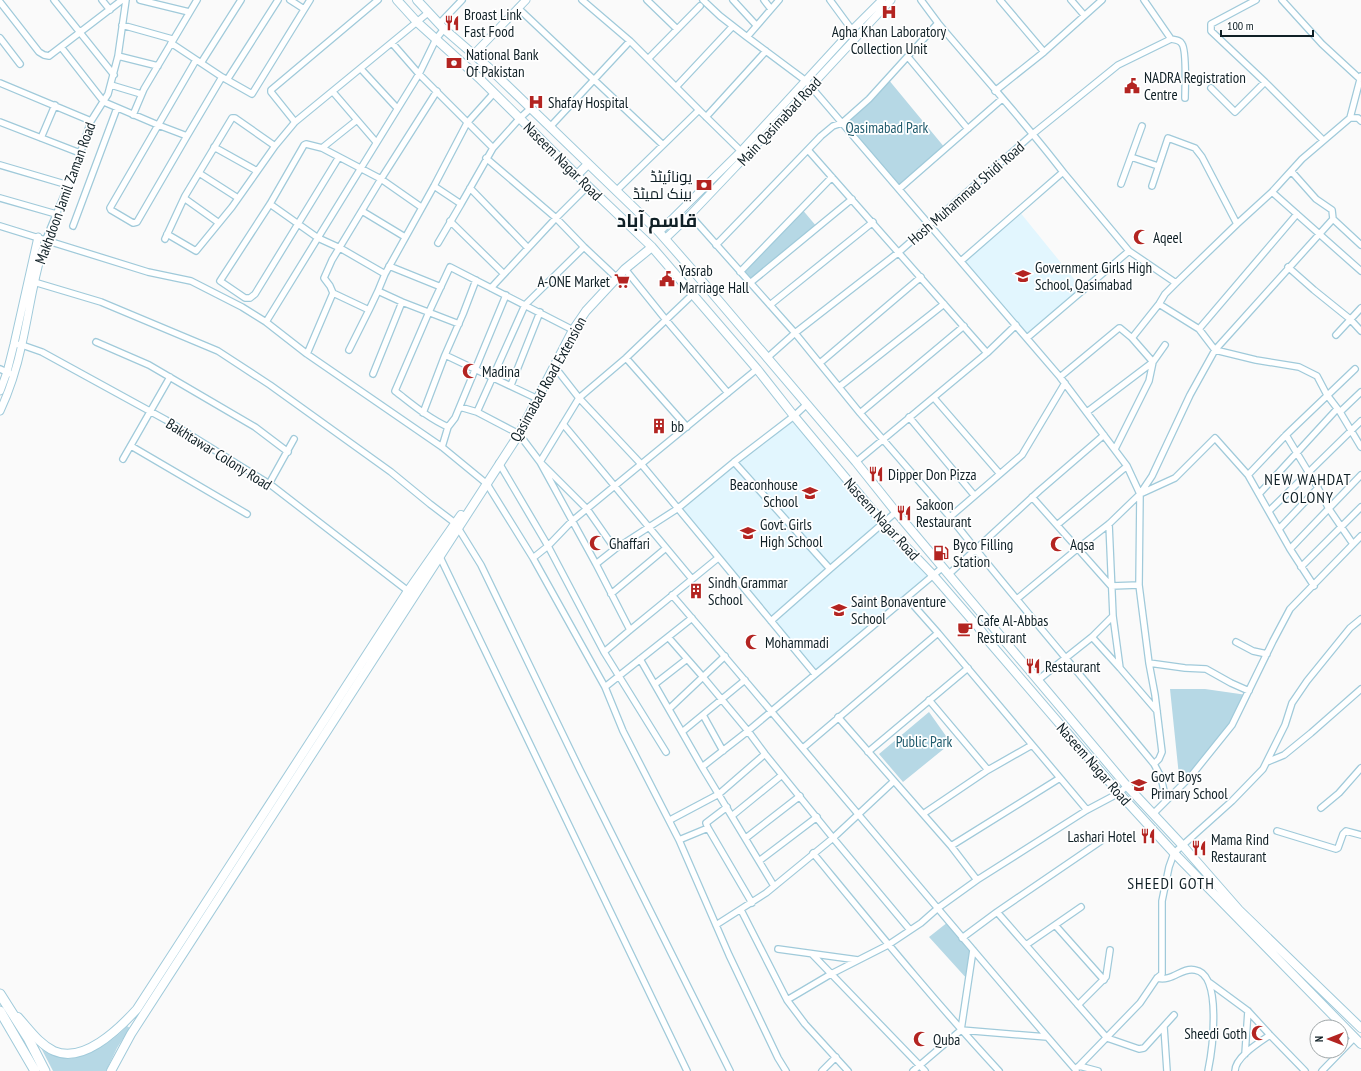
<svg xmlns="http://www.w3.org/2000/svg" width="1361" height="1071" viewBox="0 0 1361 1071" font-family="'PT Sans Narrow',Cairo,sans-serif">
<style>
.built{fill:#e2f6fe}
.green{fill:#b6d8e5}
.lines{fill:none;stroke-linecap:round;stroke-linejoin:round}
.minor-casing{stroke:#a0cada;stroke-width:8}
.tertiary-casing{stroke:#a0cada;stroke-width:9}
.secondary-casing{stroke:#a0cada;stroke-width:9}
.primary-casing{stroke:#a0cada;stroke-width:10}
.trunk-casing{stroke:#a0cada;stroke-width:11}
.minor{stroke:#fff;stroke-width:5.5}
.tertiary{stroke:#fff;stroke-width:7}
.secondary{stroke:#fff;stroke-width:7}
.primary{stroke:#fff;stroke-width:8}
.trunk{stroke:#fff;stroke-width:9}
.labels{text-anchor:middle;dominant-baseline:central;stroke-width:3.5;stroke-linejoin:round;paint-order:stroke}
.poi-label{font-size:15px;fill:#102026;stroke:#fff;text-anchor:start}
.street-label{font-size:15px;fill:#102026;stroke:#fff}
.park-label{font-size:15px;fill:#205b6d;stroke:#fff}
.neighbourhood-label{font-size:16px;letter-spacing:1px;fill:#102026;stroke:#fff}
.district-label{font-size:19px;font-weight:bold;fill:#102026;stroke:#fff}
</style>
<rect width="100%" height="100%" fill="#fafafa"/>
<!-- built -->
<path class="built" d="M 1019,211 L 1083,290 L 1027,338 L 961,261 Z
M 794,416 L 934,576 L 815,674 L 677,509 Z"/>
<!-- green -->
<path class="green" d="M 888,79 L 945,148 L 899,189 L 842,123 Z
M 801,208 L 817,227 L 750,283 L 740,272 Z
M 1170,689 L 1205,689 L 1247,695 L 1232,725 L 1191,776 L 1179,776 Z
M 929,712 L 951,743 L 903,782 L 879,754 Z
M 948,922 L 973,950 L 968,980 L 929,937 Z
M 127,1026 L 130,1028 L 117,1048 L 106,1071 L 53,1071 L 39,1044 C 46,1050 53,1056 63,1058 C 82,1062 115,1040 127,1026 Z"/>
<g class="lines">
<defs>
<path id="minor" d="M 54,0 L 114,75
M 102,0 L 110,10
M 140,0 L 189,12
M 290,0 L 304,9
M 378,0 L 271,90 L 271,92 L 295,122 L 429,12
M 582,0 L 630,41 L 648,59 L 700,6
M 647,0 L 677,29
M 703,0 L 720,16 L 747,37
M 733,0 L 756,25
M 764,0 L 771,9
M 779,0 L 747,37 L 806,81 L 842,123 L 1060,377 L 1127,466 L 1140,494 L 1139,585 L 1149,663 L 1155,695 L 1162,752 L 1159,759 L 1154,764 L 1161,777 L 1166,800
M 830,0 L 852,30
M 1071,0 L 1084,15
M 1144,0 L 1171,39 C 1176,40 1180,40 1182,44 C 1187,51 1185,88 1185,98
M 1256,0 L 1211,24 L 1211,31 L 1265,82 L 1323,140
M 1282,0 L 1322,44 L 1360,79
M 0,2 L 39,52 L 44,55 L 49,56 L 122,0
M 518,8 L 663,145
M 938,23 C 980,73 1024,121 1063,172 L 961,261
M 439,24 L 462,0
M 122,25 L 172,39
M 0,38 L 20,64
M 171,43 L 222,77 L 252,94 L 310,0
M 392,43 L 419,74 L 493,148
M 61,47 L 104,102 L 158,125 L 187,136
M 1044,52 L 1102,0
M 118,56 L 158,66
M 908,57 L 968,129
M 196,60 L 110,208 L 111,210 L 133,223 L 137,222 L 187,136 L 222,77
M 201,63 L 241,0
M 361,69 L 397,108
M 227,80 L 278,0
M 0,83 L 91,121
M 111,85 L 141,94
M 676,87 L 733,26
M 1211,88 L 1235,112 L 1265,82
M 995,91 L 1044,52 L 1000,0
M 333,92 L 376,142
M 699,110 L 746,156
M 133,115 L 144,89 L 197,0
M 706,117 L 766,51
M 1350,118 L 1358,118 L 1361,121
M 0,122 L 80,153
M 550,127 L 630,41
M 41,138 L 55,105
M 214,147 L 257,171
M 322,148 L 357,120
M 808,150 L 987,353
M 339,157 L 255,294 L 250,298 L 245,298 L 220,281 L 270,204 L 304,145 L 306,144 L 322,148 L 381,179 L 437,91
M 1131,157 L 1158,166
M 486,158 L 556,218 L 584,247 L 618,279
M 0,165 L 68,185
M 1063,172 L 1129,251
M 199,173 L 238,198
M 1121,184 L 1142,126
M 434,186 L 461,204 L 493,148 L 520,118 L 531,108
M 1152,186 L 1168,138 L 1195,148 L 1202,157 L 1237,224
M 470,188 L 528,248
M 899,189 L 1002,99
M 616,191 L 699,110 L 648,59
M 1272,192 L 1361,271
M 0,198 L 56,214
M 184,198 L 219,223
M 270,204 L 318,238 L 340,248 L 385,274 L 434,186 L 467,123 L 494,93
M 421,207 L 381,179 L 332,260 L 324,278 L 330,286 L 333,293 L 369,310 L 378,291 L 402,302 L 459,324
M 362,211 L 405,237
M 690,215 L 795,333 L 860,413 L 950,517 L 1022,455 L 1065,383
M 1333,219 L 1361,245
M 450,221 L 504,274
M 0,226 L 148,272 L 191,281 L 242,307 L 266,322 L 307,354 L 442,447 L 487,484 L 533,558 L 605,687 L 623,731 L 679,840 L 729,955 L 778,1058 L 786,1071
M 73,226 L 117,108
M 167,234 L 196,251 L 232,207 L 275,146 L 295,122
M 46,239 L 75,169 L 91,121 L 108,94 L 118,56 L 126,0
M 165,239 L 185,196 L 232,118 L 235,118 L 275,146
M 438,243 L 461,204
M 716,245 L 821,136 L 833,126 L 842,123 L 869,99 L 938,23 L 921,0
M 389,266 L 441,287
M 1288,267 L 1314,290 L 1350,319 L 1361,331
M 625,269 L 666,320 L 728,393
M 740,272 L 832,177
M 476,280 L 463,314 L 445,355 L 538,399
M 34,282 L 101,302 L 218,351 L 270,385 L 391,472 L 430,504 L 455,523 L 481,565 L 580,770 L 730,1071
M 750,283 L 852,199
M 491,288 L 556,218 L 588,186
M 378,291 L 385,274
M 1159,304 L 1199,329 L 1297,214
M 770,305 L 873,222
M 266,322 L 419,74 L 436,39 L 444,29
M 1199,329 L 1215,350 L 1256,360 L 1299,367 L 1317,376 L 1327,395 L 1340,412 L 1361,447
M 1336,335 L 1361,308
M 1027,338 L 1129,251 L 1176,283
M 96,342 L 149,365 L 255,427 L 288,452
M 14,344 L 22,345 L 42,352 L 166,420 L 271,485 L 408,591
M 349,350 L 369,310
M 307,354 L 333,293
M 626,358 L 687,427
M 767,358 L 795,333 L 899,252 L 1034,133 L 1118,65 L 1171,39
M 820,363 L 921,277
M 554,366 L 579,398 L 642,465 L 815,674
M 0,369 L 11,374
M 373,374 L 402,302
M 1060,377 L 1119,328 L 1120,328 L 1132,338 L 1159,304 L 1165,294 L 1176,283 L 1237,224 L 1272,192 L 1302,159 L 1350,118 L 1361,76
M 511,385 L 540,312
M 839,387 L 944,304
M 934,398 L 1000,474
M 807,404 L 794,416 L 734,462 L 830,569 L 896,512
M 460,407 L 477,412 L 519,434 L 540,462 L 596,564 L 630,630
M 477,412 L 525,305 L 584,247
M 1087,412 L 1153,362 L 1165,345
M 1340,412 L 1361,392
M 423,413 L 445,355
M 860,413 L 964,326
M 909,417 L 974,495
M 563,424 L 692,579
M 448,427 L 455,418 L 506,295
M 1286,435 L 1318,488 L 1329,509 L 1353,544
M 131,446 L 247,514
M 442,447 L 448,427 C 428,418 412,404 395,391 L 429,312 L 450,267 L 573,330
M 1115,449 L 1149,381 L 1153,362 L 1132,338
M 123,459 L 170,377
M 856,462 L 987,353 L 1016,325
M 499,463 L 548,546 L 604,652 L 630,630 L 718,558
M 1248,475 L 1286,435 L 1355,369
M 269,484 L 294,439
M 1140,494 L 1175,478 L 1215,438 L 1248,475 L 1290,549 L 1314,586
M 1259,494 L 1337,409
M 1032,497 L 1111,586 L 1139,585
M 1269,511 L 1361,421
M 950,517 C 1016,601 1086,681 1154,764
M 1057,525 L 1127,466
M 1279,529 L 1318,488
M 615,549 L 587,509 L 540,462 L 579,398 L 626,358 L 692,295
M 1290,549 L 1361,475
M 440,557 L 687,1071
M 533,558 L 548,546 L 572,521 L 757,369
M 596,564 L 615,549 L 677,509 L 734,462
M 1301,567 L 1361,507
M 949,574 L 1039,491 L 1104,435
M 611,594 L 666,548
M 672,595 C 807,752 939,912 1075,1069
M 907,598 L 938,633 L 1087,810
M 1017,599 L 1077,549 L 1109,524 L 1140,494 L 1152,476 L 1190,395 L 1215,350 L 1333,219 L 1332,210 L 1316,199 L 1292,172
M 1113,616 L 1120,668 L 1157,711
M 771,621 L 830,569
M 668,637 L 703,677 L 748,731 L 765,754 L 833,838 L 910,930
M 1092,637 L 1120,668
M 1236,642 L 1253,651 L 1267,654
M 604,652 L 666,752
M 640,659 L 702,767 L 748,731 L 943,567
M 1149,663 L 1185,668 L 1206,669 L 1231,683 L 1249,691
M 1038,680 L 1092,637 L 1113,616 L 1109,524
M 655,684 L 687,659
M 605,687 L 692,618
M 929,700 L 988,770
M 669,709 L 725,656
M 703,715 L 723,751
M 838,717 L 951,846 L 977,880
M 682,732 L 745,680
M 803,748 L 938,633
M 868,752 L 968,668
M 1267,762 L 1284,755 L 1311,733 L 1361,689
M 702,767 L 774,886
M 1321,808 L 1339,793 L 1361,768
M 923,814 L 988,770 L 1032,745
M 1153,814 L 1191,776 L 1232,725 L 1273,641 L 1290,609 L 1361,536
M 733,815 L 782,775
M 670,820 L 719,794 L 765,754
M 708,828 L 706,823 L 727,807
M 1277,831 L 1336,849 L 1338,848 L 1343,834 L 1346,831 L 1361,835
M 746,838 L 800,796
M 679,840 L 708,828 L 752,903
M 1101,841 L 997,912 L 1107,1038 L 1139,1049 L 1144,1048 L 1174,1015
M 951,846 L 1060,778
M 813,853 C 874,927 934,1001 999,1071
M 759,861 L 817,817
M 1081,907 L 1055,925 L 1104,980
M 741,910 L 787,1000 L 831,974 L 888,945 L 921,923 L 938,908 L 977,880 L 1087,810 L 1119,793 L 1127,786
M 716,925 L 766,893 L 833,838 L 894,781
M 962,938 L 997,912
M 1026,945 L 1055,925
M 778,949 L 858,960
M 812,954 L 925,1071
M 1157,978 C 1173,982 1181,967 1195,970 C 1223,974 1212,1052 1208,1071
M 1210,983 L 1248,1011 L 1270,1035 C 1260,1042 1235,1057 1235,1071
M 787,1000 L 805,1024 L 848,1071
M 1078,1005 L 1106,977 L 1110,950
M 1164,1027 L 1167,1071
M 961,1030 L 1047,1037
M 1270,1035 L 1305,1071
M 1245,1054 L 1248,1011
M 1079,1066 L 1098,1071
M 822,1071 L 836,1057
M 913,1071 L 961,1030 L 973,950
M 1076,1071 L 1075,1069 L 1079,1066 L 1140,1003 L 1157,978 L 1162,974 L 1162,901 L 1169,867 L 1174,853 L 1232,801 L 1263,769 L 1285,725 L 1292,703 L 1307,681 L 1350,628 L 1361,619
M 1322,1071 L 1354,1038"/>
<path id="tertiary" d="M 474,54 L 526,0
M 0,391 L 7,372 L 14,344 L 38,237
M 0,411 C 10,390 17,367 22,344 C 30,309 34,273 46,239"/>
<path id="secondary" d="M 659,232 L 741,151 L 852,30 L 882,0
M 665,239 L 690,215 L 746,156 L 891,0"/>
<path id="primary" d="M 397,0 L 417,22 L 479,78 L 588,186 L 652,247 L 757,369 L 794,416 L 884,524 L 934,576 L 979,628 L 991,644 L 1119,793 L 1174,853 L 1361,1044
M 417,0 L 444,29 L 488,67 L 659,232 L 702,281 L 856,462 L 896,512 L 1127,786 L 1183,846 L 1239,910 L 1361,1028
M 577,175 L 588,164
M 18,1017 C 29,1029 39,1044 54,1051 C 83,1064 119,1029 137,1009 L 408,591 L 461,515
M 111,1071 L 131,1034 L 519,434 L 573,330 L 586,311 L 625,269 L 652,247"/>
<path id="trunk" d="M 0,994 L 28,1038 L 45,1071
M 0,1011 L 35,1071"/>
</defs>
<!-- minor casing -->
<use href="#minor" class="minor-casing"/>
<!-- tertiary casing -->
<use href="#tertiary" class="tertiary-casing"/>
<!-- secondary casing -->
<use href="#secondary" class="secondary-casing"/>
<!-- primary casing -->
<use href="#primary" class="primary-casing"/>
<!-- trunk casing -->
<use href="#trunk" class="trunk-casing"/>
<!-- minor -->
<use href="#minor" class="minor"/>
<!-- tertiary -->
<use href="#tertiary" class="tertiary"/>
<!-- secondary -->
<use href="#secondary" class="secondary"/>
<!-- primary -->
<use href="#primary" class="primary"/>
<!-- trunk -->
<use href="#trunk" class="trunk"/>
</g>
<!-- icons -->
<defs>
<symbol id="hospital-bare" viewBox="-9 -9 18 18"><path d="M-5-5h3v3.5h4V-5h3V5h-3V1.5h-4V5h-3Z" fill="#b32421" stroke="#fff" stroke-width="2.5" paint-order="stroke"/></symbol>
<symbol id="restaurant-bare" viewBox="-9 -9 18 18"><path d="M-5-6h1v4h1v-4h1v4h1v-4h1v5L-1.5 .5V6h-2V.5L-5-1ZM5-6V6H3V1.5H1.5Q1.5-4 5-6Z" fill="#b32421" stroke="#fff" stroke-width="2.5" paint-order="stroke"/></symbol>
<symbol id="bank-bare" viewBox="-9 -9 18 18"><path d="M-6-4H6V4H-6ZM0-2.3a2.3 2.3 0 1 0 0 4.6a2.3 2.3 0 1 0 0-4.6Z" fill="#b32421" stroke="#fff" stroke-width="2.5" paint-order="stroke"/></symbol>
<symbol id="civic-bare" viewBox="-9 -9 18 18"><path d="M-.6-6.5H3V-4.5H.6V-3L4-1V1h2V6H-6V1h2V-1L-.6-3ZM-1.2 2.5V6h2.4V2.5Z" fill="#b32421" stroke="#fff" stroke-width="2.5" paint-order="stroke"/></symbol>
<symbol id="mosque-bare" viewBox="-9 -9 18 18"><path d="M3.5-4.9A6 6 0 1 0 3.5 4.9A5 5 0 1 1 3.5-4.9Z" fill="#b32421" stroke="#fff" stroke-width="2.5" paint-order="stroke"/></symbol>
<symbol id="school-bare" viewBox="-9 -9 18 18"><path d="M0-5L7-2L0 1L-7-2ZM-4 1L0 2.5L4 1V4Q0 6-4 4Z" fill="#b32421" stroke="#fff" stroke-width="2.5" paint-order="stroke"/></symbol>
<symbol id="supermarket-bare" viewBox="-9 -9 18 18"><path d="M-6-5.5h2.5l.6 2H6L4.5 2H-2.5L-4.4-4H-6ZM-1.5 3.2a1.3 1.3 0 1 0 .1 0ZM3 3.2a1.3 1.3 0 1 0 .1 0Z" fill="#b32421" stroke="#fff" stroke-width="2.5" paint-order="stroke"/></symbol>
<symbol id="building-bare" viewBox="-9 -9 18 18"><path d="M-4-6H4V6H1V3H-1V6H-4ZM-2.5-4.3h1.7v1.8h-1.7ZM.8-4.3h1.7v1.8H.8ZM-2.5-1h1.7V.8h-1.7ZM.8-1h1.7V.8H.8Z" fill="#b32421" stroke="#fff" stroke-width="2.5" paint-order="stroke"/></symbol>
<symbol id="fuel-bare" viewBox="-9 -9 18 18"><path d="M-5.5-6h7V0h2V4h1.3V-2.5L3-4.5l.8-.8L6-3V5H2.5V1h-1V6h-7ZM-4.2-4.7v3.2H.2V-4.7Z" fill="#b32421" stroke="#fff" stroke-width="2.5" paint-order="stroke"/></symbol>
<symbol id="cafe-bare" viewBox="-9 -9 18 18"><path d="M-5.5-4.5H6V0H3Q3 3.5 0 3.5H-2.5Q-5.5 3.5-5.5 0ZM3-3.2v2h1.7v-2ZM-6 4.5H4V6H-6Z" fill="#b32421" stroke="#fff" stroke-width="2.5" paint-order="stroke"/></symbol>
</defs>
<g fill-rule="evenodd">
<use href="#hospital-bare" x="878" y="1" width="22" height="22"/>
<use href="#restaurant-bare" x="441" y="12" width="22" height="22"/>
<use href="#bank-bare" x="443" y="52" width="22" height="22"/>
<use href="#civic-bare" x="1121" y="75" width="22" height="22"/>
<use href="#hospital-bare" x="525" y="91" width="22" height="22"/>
<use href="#bank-bare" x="693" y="174" width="22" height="22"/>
<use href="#mosque-bare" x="1130" y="226" width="22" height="22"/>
<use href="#school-bare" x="1012" y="265" width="22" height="22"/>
<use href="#civic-bare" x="656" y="268" width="22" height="22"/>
<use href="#supermarket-bare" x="611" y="270" width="22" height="22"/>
<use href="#mosque-bare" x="459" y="360" width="22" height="22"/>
<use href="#building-bare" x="648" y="415" width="22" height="22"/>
<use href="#restaurant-bare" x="865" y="463" width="22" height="22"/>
<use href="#school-bare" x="799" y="482" width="22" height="22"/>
<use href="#restaurant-bare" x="893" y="502" width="22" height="22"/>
<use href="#school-bare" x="737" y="522" width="22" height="22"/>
<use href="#mosque-bare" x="586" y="532" width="22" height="22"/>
<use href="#mosque-bare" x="1047" y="533" width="22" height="22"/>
<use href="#fuel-bare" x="930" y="542" width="22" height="22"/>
<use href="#building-bare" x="685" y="580" width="22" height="22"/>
<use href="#school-bare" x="828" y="599" width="22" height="22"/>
<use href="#cafe-bare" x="954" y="618" width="22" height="22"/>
<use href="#mosque-bare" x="742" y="631" width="22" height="22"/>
<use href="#restaurant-bare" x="1022" y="655" width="22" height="22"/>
<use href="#school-bare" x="1128" y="774" width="22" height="22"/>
<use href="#restaurant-bare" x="1137" y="825" width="22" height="22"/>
<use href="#restaurant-bare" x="1188" y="837" width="22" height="22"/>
<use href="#mosque-bare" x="1248" y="1022" width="22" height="22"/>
<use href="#mosque-bare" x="910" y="1028" width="22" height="22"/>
</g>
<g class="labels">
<!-- poi labels -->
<g class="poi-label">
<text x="464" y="14">Broast Link<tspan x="464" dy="17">Fast Food</tspan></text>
<text x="889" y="31" text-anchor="middle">Agha Khan Laboratory<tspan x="889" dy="17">Collection Unit</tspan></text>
<text x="466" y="54">National Bank<tspan x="466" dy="17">Of Pakistan</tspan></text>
<text x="1144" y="77">NADRA Registration<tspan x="1144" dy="17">Centre</tspan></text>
<text x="548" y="102">Shafay Hospital</text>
<text x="692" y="176" text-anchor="end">یونائیٹڈ<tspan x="692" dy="17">بینک لمیٹڈ</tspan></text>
<text x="1153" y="237">Aqeel</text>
<text x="1035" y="267">Government Girls High<tspan x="1035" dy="17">School, Qasimabad</tspan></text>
<text x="679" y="270">Yasrab<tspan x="679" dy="17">Marriage Hall</tspan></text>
<text x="610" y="281" text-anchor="end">A-ONE Market</text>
<text x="482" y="371">Madina</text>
<text x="671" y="426">bb</text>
<text x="888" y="474">Dipper Don Pizza</text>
<text x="798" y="484" text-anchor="end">Beaconhouse<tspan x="798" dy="17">School</tspan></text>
<text x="916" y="504">Sakoon<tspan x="916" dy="17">Restaurant</tspan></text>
<text x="760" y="524">Govt. Girls<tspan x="760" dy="17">High School</tspan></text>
<text x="609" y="543">Ghaffari</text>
<text x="953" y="544">Byco Filling<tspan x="953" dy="17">Station</tspan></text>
<text x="1070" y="544">Aqsa</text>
<text x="708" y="582">Sindh Grammar<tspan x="708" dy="17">School</tspan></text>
<text x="851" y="601">Saint Bonaventure<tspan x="851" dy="17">School</tspan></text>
<text x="977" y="620">Cafe Al-Abbas<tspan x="977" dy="17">Resturant</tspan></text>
<text x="765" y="642">Mohammadi</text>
<text x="1045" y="666">Restaurant</text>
<text x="1151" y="776">Govt Boys<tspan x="1151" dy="17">Primary School</tspan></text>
<text x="1136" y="836" text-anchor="end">Lashari Hotel</text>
<text x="1211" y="839">Mama Rind<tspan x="1211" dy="17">Restaurant</tspan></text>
<text x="1247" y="1033" text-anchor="end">Sheedi Goth</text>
<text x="933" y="1039">Quba</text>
</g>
<!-- street labels -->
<g class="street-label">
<text transform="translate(779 121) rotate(-47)">Main Qasimabad Road</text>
<text transform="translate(563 161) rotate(45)">Naseem Nagar Road</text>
<text transform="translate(65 193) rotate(-70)">Makhdoon Jamil Zaman Road</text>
<text transform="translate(966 193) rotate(-41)">Hosh Muhammad Shidi Road</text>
<text transform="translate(548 379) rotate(-61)">Qasimabad Road Extension</text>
<text transform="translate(219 454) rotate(32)">Bakhtawar Colony Road</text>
<text transform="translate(882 519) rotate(48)">Naseem Nagar Road</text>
<text transform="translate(1094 764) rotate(49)">Naseem Nagar Road</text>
</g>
<!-- park labels -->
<g class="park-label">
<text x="887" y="127">Qasimabad Park</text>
<text x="924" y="741">Public Park</text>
</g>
<!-- neighbourhood labels -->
<g class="neighbourhood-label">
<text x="1308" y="479">NEW WAHDAT<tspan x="1308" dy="18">COLONY</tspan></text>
<text x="1171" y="883">SHEEDI GOTH</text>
</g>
<!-- district labels -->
<g class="district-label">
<text x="657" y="220">قاسم آباد</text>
</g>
</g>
<!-- north arrow -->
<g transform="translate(1329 1039) rotate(270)"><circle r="19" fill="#ffffff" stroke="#9fa6a8"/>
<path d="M0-3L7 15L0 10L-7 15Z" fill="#b32421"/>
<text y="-6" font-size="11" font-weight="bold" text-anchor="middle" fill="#102026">N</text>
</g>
<!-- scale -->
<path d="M1221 30v6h92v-6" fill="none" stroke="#102026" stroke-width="2"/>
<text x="1227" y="30" font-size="12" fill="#102026" stroke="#ffffff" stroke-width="3" paint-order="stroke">100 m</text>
</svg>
